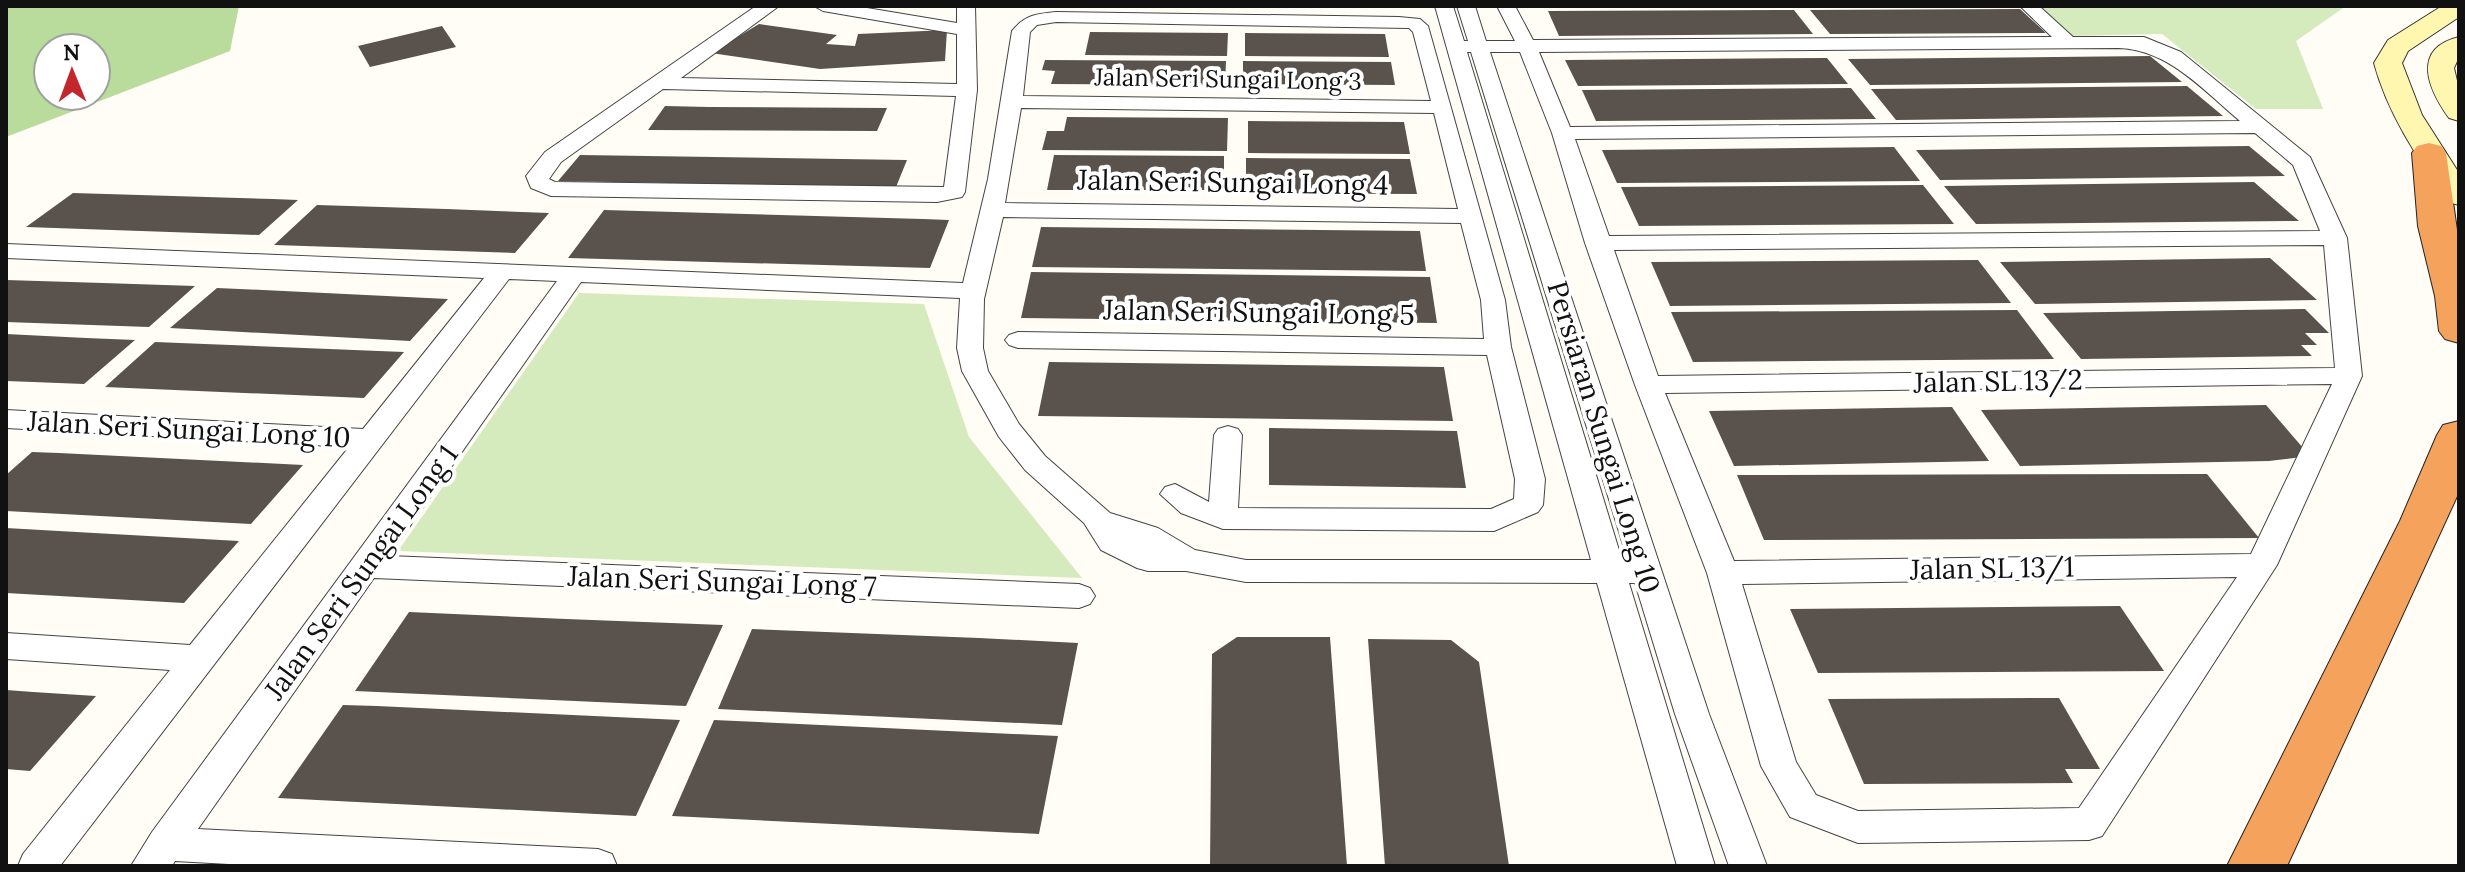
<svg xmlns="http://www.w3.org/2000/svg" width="2465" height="872" viewBox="0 0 2465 872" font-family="Lora,serif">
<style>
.green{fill:#d5ebbd}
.forest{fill:#b9dc9c;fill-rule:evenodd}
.building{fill:#5a524d}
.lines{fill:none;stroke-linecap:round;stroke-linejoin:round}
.street-casing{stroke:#444;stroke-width:2}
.secondary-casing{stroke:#333;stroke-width:2}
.highway-casing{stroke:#222;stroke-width:2}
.street{fill:#fff;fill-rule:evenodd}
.secondary{fill:#fff6b0;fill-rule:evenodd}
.highway{fill:#f5a25d;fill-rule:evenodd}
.labels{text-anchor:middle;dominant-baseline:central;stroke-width:8;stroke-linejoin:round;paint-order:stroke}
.far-street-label{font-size:24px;fill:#111;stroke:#fff}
.street-label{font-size:28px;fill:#111;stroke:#fff}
</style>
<rect width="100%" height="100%" fill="#fffdf5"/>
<!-- green -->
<path class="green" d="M 2037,6 L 2346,6 L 2296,41 L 2323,109 L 2256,109 L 2162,34 L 2069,36 Z
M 579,293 L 924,304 L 969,437 L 1082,578 L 398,551 Z"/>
<!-- forest -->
<path class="forest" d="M 6,6 L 239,6 L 230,51 L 6,137 ZM 48,48 L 96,48 L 96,96 L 48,96 Z"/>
<!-- building -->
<path class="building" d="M 2020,9 L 2046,33 L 1830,34 L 1810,10 Z
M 1794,10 L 1813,34 L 1559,36 L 1548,11 Z
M 759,24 L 837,35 L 826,44 L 855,46 L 858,34 L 947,30 L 945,61 L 820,69 L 711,53 Z
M 442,26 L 456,47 L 370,67 L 358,46 Z
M 1090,32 L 1228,33 L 1227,56 L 1085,55 Z
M 1245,33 L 1385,34 L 1389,57 L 1245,56 Z
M 2150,56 L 2182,82 L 1870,85 L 1848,59 Z
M 1827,58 L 1848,84 L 1578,86 L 1565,60 Z
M 1045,60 L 1226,61 L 1225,85 L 1051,84 L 1055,71 L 1042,70 Z
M 1243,61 L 1391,62 L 1395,85 L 1243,84 Z
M 2187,86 L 2223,116 L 1896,120 L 1871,89 Z
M 1851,88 L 1876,119 L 1596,121 L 1582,90 Z
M 665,106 L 709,107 L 887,108 L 877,131 L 648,130 Z
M 1067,117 L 1228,118 L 1227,151 L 1042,150 L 1047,131 L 1064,131 Z
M 1248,121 L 1404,122 L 1410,154 L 1248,153 Z
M 2249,146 L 2285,176 L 1940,180 L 1916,150 Z
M 1894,147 L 1920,181 L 1617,183 L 1602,150 Z
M 580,155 L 907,160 L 896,187 L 558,181 Z
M 1054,155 L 1224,156 L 1224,190 L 1047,190 Z
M 1246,158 L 1410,159 L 1417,194 L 1246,193 Z
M 2254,182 L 2299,221 L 1976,224 L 1944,186 Z
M 1923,185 L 1954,224 L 1639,226 L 1621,187 Z
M 73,193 L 273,199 L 298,200 L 259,235 L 26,227 Z
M 317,205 L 446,209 L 549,213 L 515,253 L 274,245 Z
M 604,210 L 923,219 L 949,220 L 930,268 L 568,258 Z
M 1041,227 L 1420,231 L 1426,271 L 1032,267 Z
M 2270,258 L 2317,300 L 2035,304 L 2000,262 Z
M 1978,260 L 2011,303 L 1670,306 L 1651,262 Z
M 1031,272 L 1430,277 L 1437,323 L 1021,318 Z
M 6,280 L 103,283 L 195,286 L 149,327 L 6,322 Z
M 217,288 L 263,290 L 448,299 L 410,341 L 170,328 Z
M 2305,309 L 2329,333 L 2305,333 L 2317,345 L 2301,345 L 2312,356 L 2081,359 L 2043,313 Z
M 2017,310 L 2054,359 L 1693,362 L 1671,312 Z
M 6,334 L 86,338 L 135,340 L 84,384 L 33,382 L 6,381 Z
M 155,342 L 205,344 L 404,352 L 364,398 L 105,387 Z
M 1049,362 L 1444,367 L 1453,421 L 1038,416 Z
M 2266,405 L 2310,456 L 2269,461 L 2020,466 L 1981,410 Z
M 1952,407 L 1989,461 L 1734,466 L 1709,411 Z
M 1269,428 L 1457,431 L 1466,488 L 1269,485 Z
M 32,452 L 59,453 L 303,465 L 251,524 L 6,511 L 6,475 Z
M 2207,474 L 2259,538 L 1764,540 L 1737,475 Z
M 6,528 L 94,533 L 239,541 L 184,603 L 6,593 Z
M 2120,606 L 2164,671 L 1818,673 L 1790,609 Z
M 409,612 L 566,619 L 723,625 L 686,706 L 355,691 Z
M 752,629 L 979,638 L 1078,643 L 1062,725 L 718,709 Z
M 1237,637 L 1330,637 L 1347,866 L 1210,866 L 1212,654 Z
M 1368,639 L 1451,640 L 1479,662 L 1509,866 L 1385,866 Z
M 6,690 L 33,692 L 96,696 L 30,771 L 6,769 Z
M 2059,698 L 2100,769 L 2065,769 L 2073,783 L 1864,784 L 1828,699 Z
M 343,705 L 377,706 L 680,720 L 636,816 L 278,798 Z
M 714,720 L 1058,736 L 1039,834 L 672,816 Z"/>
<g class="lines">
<defs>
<path id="street" d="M 756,6 L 779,6 L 681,78 L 957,84 L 957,34 L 823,11 L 814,6 L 855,6 L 957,23 L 957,6 L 975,6 L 977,90 L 965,192 L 962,197 L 937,202 L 551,196 L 531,188 L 526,176 L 545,152 ZM 663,89 L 956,96 L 944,187 L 555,182 L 549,179 L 561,162 Z
M 1435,6 L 1453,6 L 1464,41 L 1468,41 L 1457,6 L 1475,6 L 1486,41 L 1515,41 L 1497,6 L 1515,6 L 1533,40 L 2052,37 L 2020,6 L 2039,6 L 2073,37 L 2144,37 L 2181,52 L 2310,157 L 2347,238 L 2362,376 L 2277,565 L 2102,836 L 2089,840 L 1858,843 L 1790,817 L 1761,766 L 1707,573 L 1635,385 L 1585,243 L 1552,133 L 1520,52 L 1490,52 L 1709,714 L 1767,866 L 1729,866 L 1675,714 L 1635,583 L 1629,583 L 1715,866 L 1677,866 L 1597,583 L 1246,582 L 1186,571 L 1148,571 L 1137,568 L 1101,550 L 1084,523 L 1025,470 L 999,437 L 962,371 L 957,348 L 960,298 L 581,282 L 389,556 L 1079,584 L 1090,588 L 1095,596 L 1090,604 L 1079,608 L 374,578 L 198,829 L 598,849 L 612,854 L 617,866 L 267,866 L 175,861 L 172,866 L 131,866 L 152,832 L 557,281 L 509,279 L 60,866 L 18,866 L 23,854 L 170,670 L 6,659 L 6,633 L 190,645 L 349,447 L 6,428 L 6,410 L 363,429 L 484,278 L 6,258 L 6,244 L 963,283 L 988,179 L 1012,31 C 1025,15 1036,14 1056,12 L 1399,17 L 1420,19 L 1428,26 L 1505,300 L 1511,347 L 1545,479 L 1543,505 L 1538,512 L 1494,531 L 1223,529 L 1181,513 L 1160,494 L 1165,487 L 1175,484 L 1209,502 L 1214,435 L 1218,429 L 1228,426 L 1238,429 L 1242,435 L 1238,508 L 1491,509 L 1514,499 L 1515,479 L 1487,355 L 1018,348 L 1009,345 L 1005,340 L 1009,335 L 1018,332 L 1484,339 L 1481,300 L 1461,223 L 1003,217 L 984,299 L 983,348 L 988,371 L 1019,424 L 1045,456 L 1110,513 L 1158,528 L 1195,550 L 1246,560 L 1591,560 ZM 1056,22 L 1409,28 L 1413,32 L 1431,101 L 1023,96 L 1030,32 L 1037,25 ZM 2119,48 C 2169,50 2203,90 2240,121 L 1570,127 L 1539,52 ZM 1467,52 L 1471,52 L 1628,561 L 1622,560 ZM 1021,108 L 1434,113 L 1458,209 L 1005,203 ZM 2255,133 L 2293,165 L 2320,231 L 1609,236 L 1575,139 ZM 2324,245 L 2335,368 L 1658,376 L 1614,250 ZM 2332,384 L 2251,554 L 1734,561 L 1665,393 ZM 2237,577 L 2079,808 L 1858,811 L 1816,795 L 1796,762 L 1742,584 Z"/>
<path id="secondary" d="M 2442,6 L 2459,6 L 2459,17 L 2408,51 L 2402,63 L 2422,115 L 2459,173 L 2459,205 L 2448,202 C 2418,158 2388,115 2374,63 L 2388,40 Z
M 2459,37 L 2459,57 L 2454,68 L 2459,89 L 2459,121 L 2449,118 C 2429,90 2410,49 2459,37 Z"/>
<path id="highway" d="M 2429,143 L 2441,146 L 2446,153 L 2459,244 L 2459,343 L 2445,339 L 2439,331 L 2435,296 L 2418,226 L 2412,153 L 2417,146 Z
M 2459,421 L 2459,492 L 2287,866 L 2227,866 L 2400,521 L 2437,435 L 2443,425 Z"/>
</defs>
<!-- street casing -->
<use href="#street" class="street-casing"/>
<!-- secondary casing -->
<use href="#secondary" class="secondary-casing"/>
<!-- highway casing -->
<use href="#highway" class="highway-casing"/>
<!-- street -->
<use href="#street" class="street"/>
<!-- secondary -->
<use href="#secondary" class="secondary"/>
<!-- highway -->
<use href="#highway" class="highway"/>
</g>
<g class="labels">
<!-- far-street labels -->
<g class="far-street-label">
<text transform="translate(1228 79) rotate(1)">Jalan Seri Sungai Long 3</text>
</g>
<!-- street labels -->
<g class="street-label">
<text transform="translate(1233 182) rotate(1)">Jalan Seri Sungai Long 4</text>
<text transform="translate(1259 312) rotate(1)">Jalan Seri Sungai Long 5</text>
<text transform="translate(1998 381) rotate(-1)">Jalan SL 13/2</text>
<text transform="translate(189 429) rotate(3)">Jalan Seri Sungai Long 10</text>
<text transform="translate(1604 437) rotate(73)">Persiaran Sungai Long 10</text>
<text transform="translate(1992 568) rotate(-1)">Jalan SL 13/1</text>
<text transform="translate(361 572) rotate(-54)">Jalan Seri Sungai Long 1</text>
<text transform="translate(722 581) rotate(2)">Jalan Seri Sungai Long 7</text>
</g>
</g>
<!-- border -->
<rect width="2465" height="872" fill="none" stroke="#111111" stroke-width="16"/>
<!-- north arrow -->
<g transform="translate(72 72) rotate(359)"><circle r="38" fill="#ffffff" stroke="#a0a0a0" stroke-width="2"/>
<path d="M0-6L14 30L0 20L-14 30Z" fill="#c4262e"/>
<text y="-12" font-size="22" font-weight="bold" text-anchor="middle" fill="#111111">N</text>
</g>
</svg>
